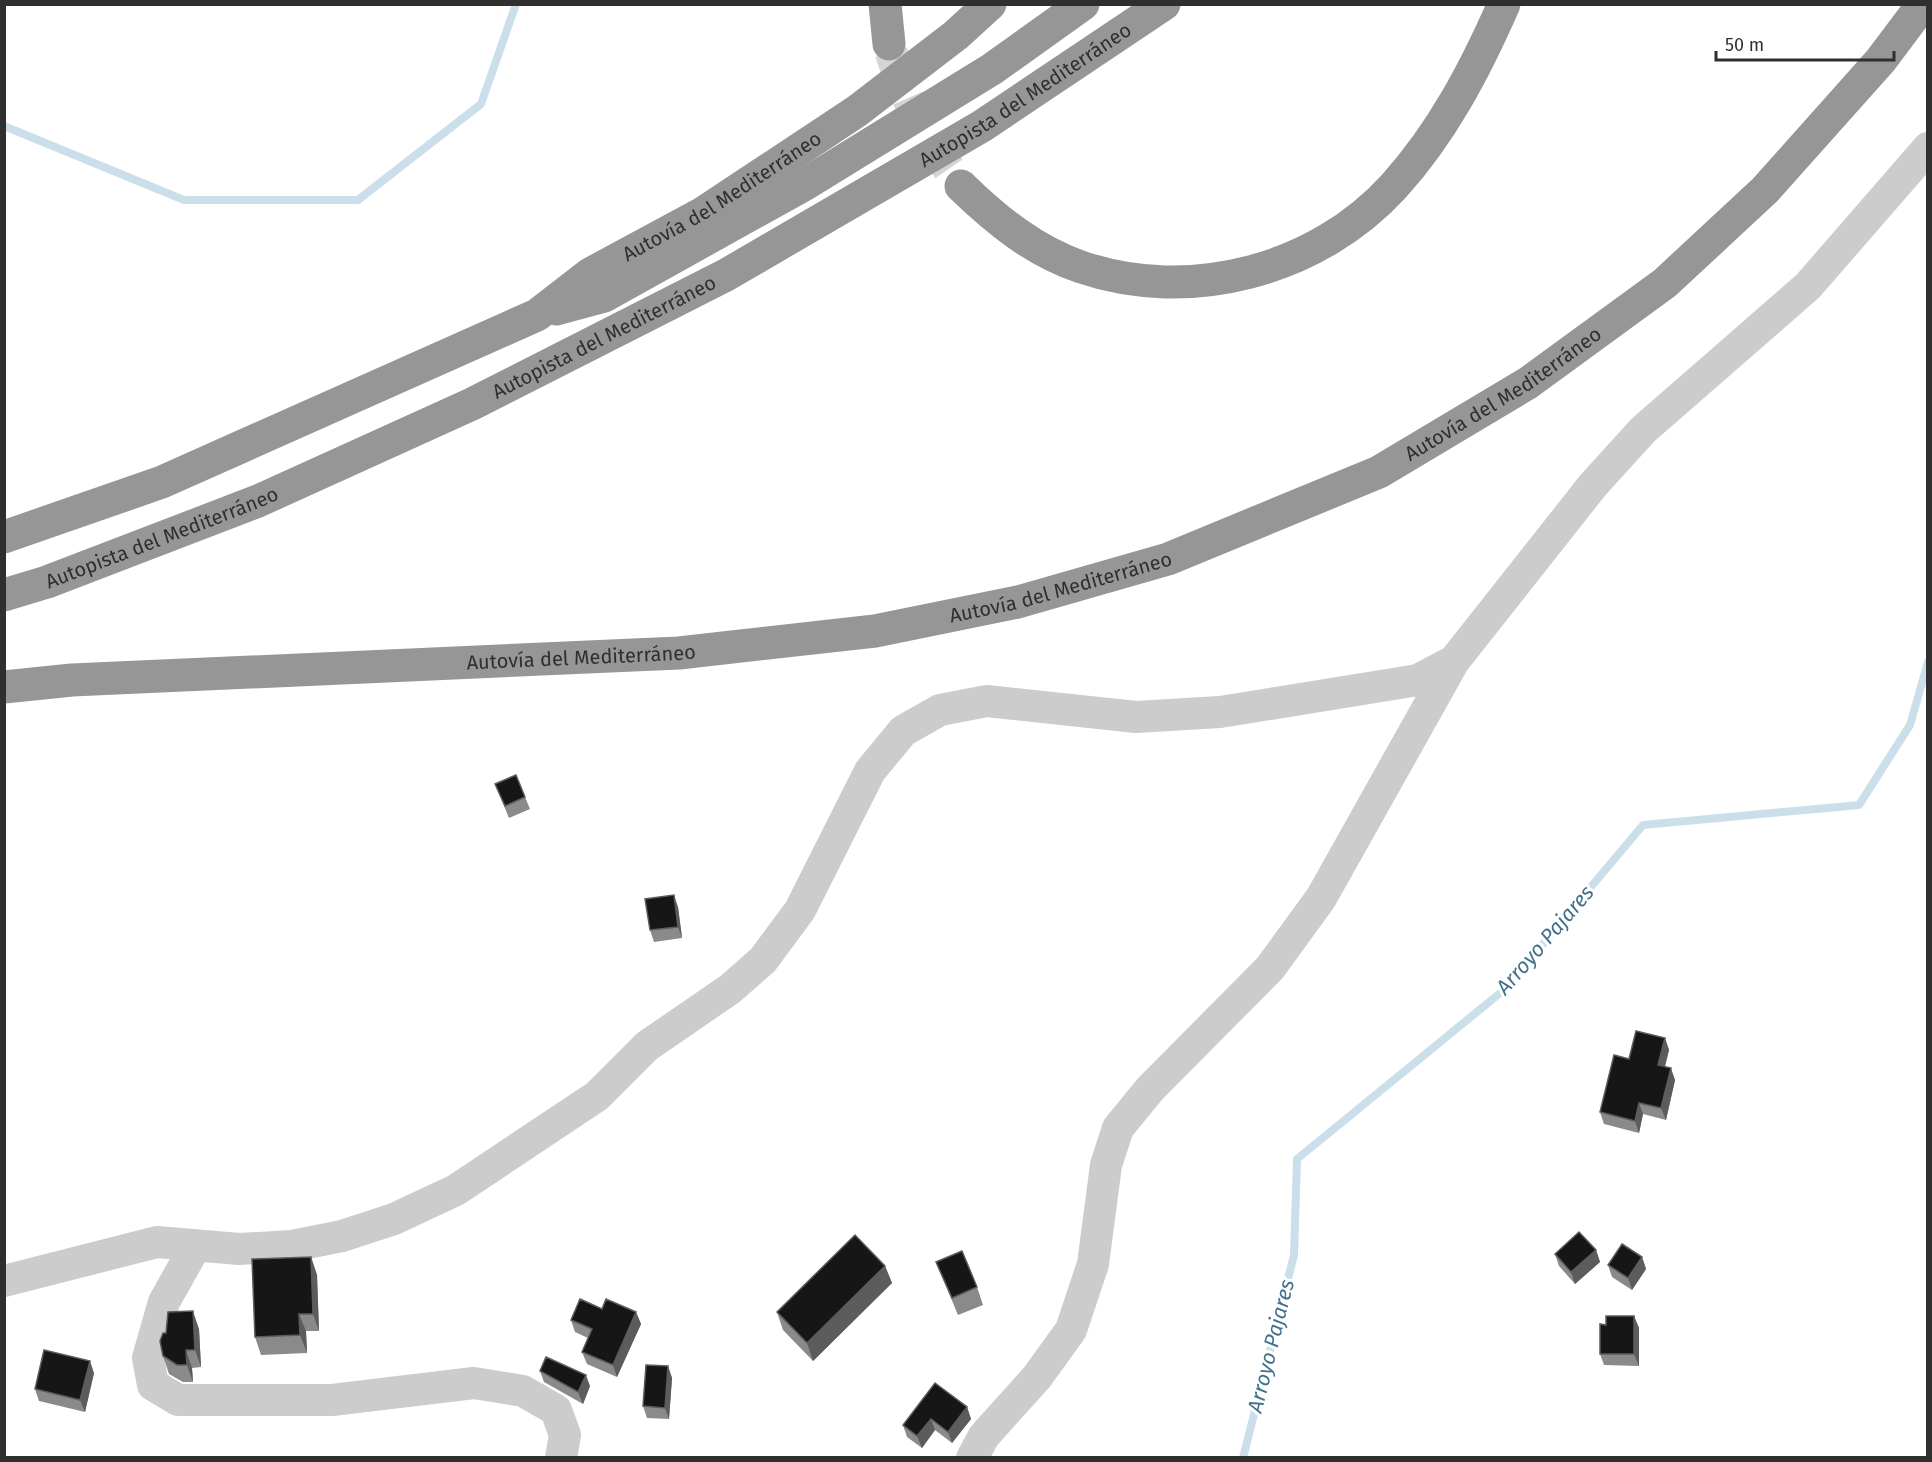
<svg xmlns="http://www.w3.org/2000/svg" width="1932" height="1462" viewBox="0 0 1932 1462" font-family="'Fira Sans',sans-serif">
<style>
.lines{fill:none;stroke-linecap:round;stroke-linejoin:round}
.stream{stroke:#cbdfea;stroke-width:8}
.highway-tunnel{stroke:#d5d5d5;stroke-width:33;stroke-dasharray:33 16;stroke-linecap:butt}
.minor{stroke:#ccc;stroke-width:32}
.highway{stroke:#969696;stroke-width:33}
.wall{fill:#8a8a8a}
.shaded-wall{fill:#5c5c5c}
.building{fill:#161616;stroke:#5c5c5c;stroke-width:1.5}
.labels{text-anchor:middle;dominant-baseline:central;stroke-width:6;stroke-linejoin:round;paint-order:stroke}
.street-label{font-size:20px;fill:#2f2f2f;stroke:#fff}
.water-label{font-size:21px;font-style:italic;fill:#41728c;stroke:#fff}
</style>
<rect width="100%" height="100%" fill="#fff"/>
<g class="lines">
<!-- stream -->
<path class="stream" d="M 4,126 L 184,200 L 358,200 L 481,104 L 516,4
M 1243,1458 L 1294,1255 L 1297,1159 L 1505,989 L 1643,825 L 1859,805 L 1910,725 L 1928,662"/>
<!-- highway-tunnel -->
<path class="highway-tunnel" d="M 891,52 C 908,105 929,142 961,186"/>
<!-- minor -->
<path class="minor" d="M 196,1245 L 164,1302 L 148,1358 L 153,1385 L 178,1400 L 332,1400 L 474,1383 L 523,1391 L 556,1410 L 565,1435 L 561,1458
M 4,1281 L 157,1242 L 239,1249 L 292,1246 L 342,1236 L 394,1219 L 456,1190 L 597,1096 L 647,1046 L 730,989 L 763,960 L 800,910 L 870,771 L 903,731 L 940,710 L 987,701 L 1136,717 L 1220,712 L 1418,680 L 1454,661
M 972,1458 L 984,1436 L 1037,1377 L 1071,1330 L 1093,1264 L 1106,1165 L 1118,1128 L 1150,1089 L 1270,968 L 1321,898 L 1454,661 L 1593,485 L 1643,430 L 1808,286 L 1928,148"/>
<!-- highway -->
<g class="highway">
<path d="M 885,4 L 889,44"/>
<path d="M 961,186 C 996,220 1034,251 1081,267 C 1189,304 1317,271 1394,186 C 1442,133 1475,70 1504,4"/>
<path d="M 556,309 L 604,296 L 807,183 L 992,69 L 1083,4"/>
<path id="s1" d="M 4,537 L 162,482 L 537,315 L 590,274 L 703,213 L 857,111 L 956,35 L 990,4"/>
<path id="s2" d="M 4,595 L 47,582 L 258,501 L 472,404 L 726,275 L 982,126 L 1164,4"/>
<path id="s3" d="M 4,687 L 72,680 L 679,653 L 875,631 L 1018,602 L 1168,559 L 1379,472 L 1528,383 L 1665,283 L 1765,190 L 1881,60 L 1923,4"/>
</g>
</g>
<!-- wall -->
<path class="wall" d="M 495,784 L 525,797 L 530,809 L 509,818 Z
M 678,907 L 682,938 L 654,942 L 650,930 Z
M 1665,1038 L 1669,1050 L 1665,1067 L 1675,1080 L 1666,1120 L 1643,1114 L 1639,1133 L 1604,1124 L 1600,1112 L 1629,1059 Z
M 1596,1250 L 1600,1262 L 1575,1284 L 1559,1266 L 1555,1254 Z
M 311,1257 L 317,1275 L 319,1331 L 306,1331 L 307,1353 L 261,1355 L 255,1337 Z
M 1642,1257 L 1646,1269 L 1632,1290 L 1612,1277 L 1608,1265 Z
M 936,1262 L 977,1287 L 983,1305 L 958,1315 Z
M 885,1266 L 892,1283 L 813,1361 L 783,1330 L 777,1312 Z
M 602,1309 L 636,1312 L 641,1324 L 617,1377 L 587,1364 L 582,1352 L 588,1338 L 575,1332 L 571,1320 Z
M 1634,1316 L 1639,1328 L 1639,1366 L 1604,1365 L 1600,1354 L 1606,1325 Z
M 199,1329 L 201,1367 L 192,1368 L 193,1382 L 183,1382 L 169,1374 L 163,1356 Z
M 668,1366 L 672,1378 L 669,1419 L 647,1418 L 643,1406 Z
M 540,1371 L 590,1386 L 583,1404 L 544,1382 Z
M 94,1373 L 85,1412 L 39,1401 L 35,1389 Z
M 967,1407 L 971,1419 L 952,1443 L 935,1430 L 922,1448 L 907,1437 L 903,1425 Z"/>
<!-- shaded-wall -->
<path class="shaded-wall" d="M 674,895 L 678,907 L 682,938 L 678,927 Z
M 1665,1038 L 1669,1050 L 1662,1077 L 1658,1065 Z
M 1671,1068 L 1675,1080 L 1666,1120 L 1661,1108 Z
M 1639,1103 L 1643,1114 L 1639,1133 L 1635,1121 Z
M 1596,1250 L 1600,1262 L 1575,1284 L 1571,1272 Z
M 311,1257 L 317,1275 L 319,1331 L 313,1314 Z
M 1642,1257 L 1646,1269 L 1632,1290 L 1628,1278 Z
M 885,1266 L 892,1283 L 813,1361 L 807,1343 Z
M 193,1311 L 199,1329 L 201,1367 L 195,1350 Z
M 636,1312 L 641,1324 L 617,1377 L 613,1365 Z
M 299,1314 L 306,1331 L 307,1353 L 300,1335 Z
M 1634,1316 L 1639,1328 L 1639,1366 L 1634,1354 Z
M 186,1350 L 192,1368 L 193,1382 L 187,1365 Z
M 90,1361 L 94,1373 L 85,1412 L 80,1400 Z
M 668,1366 L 672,1378 L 669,1419 L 665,1408 Z
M 586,1375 L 590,1386 L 583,1404 L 578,1392 Z
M 967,1407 L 971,1419 L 952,1443 L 948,1432 Z
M 931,1419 L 935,1430 L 922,1448 L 917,1436 Z"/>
<!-- building -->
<path class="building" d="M 516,775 L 525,797 L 505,806 L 495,784 Z
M 674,895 L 678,927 L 650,930 L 645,899 Z
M 1636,1031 L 1665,1038 L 1658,1065 L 1671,1068 L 1661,1108 L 1639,1103 L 1635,1121 L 1600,1112 L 1614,1055 L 1629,1059 Z
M 1579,1232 L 1596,1250 L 1571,1272 L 1555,1254 Z
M 855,1235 L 885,1266 L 807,1343 L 777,1312 Z
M 1622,1244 L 1642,1257 L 1628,1278 L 1608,1265 Z
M 962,1251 L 977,1287 L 952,1298 L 936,1262 Z
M 311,1257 L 313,1314 L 299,1314 L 300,1335 L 255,1337 L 252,1259 Z
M 580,1299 L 602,1309 L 606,1299 L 636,1312 L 613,1365 L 582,1352 L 592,1329 L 571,1320 Z
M 193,1311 L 195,1350 L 186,1350 L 187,1365 L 177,1365 L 163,1356 L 160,1341 L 163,1333 L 166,1333 L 168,1312 Z
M 1606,1316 L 1634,1316 L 1634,1354 L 1600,1354 L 1600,1324 L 1606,1325 Z
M 44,1350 L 90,1361 L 80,1400 L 35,1389 Z
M 546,1357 L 586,1375 L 578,1392 L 540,1371 Z
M 646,1365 L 668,1366 L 665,1408 L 643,1406 Z
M 935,1383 L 967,1407 L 948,1432 L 931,1419 L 917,1436 L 903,1425 Z"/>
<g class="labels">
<!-- street labels -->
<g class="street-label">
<text stroke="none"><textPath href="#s2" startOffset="1140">Autopista del Mediterráneo</textPath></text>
<text stroke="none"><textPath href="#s1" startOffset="798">Autovía del Mediterráneo</textPath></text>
<text stroke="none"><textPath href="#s2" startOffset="654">Autopista del Mediterráneo</textPath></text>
<text stroke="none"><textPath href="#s3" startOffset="1550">Autovía del Mediterráneo</textPath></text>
<text stroke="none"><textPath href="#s2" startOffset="168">Autopista del Mediterráneo</textPath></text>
<text stroke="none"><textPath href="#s3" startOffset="1064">Autovía del Mediterráneo</textPath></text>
<text stroke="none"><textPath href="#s3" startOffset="578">Autovía del Mediterráneo</textPath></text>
</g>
<!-- water labels -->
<g class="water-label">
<text transform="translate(1545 940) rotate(-49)">Arroyo Pajares</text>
<text transform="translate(1271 1346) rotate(-76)">Arroyo Pajares</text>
</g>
</g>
<!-- border -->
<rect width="1932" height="1462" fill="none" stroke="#2f2f2f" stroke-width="12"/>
<!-- scale -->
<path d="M1716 51v9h178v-9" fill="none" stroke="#2f2f2f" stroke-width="3"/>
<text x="1725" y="51" font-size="18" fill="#2f2f2f" stroke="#ffffff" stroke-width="4.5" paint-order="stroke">50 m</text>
</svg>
